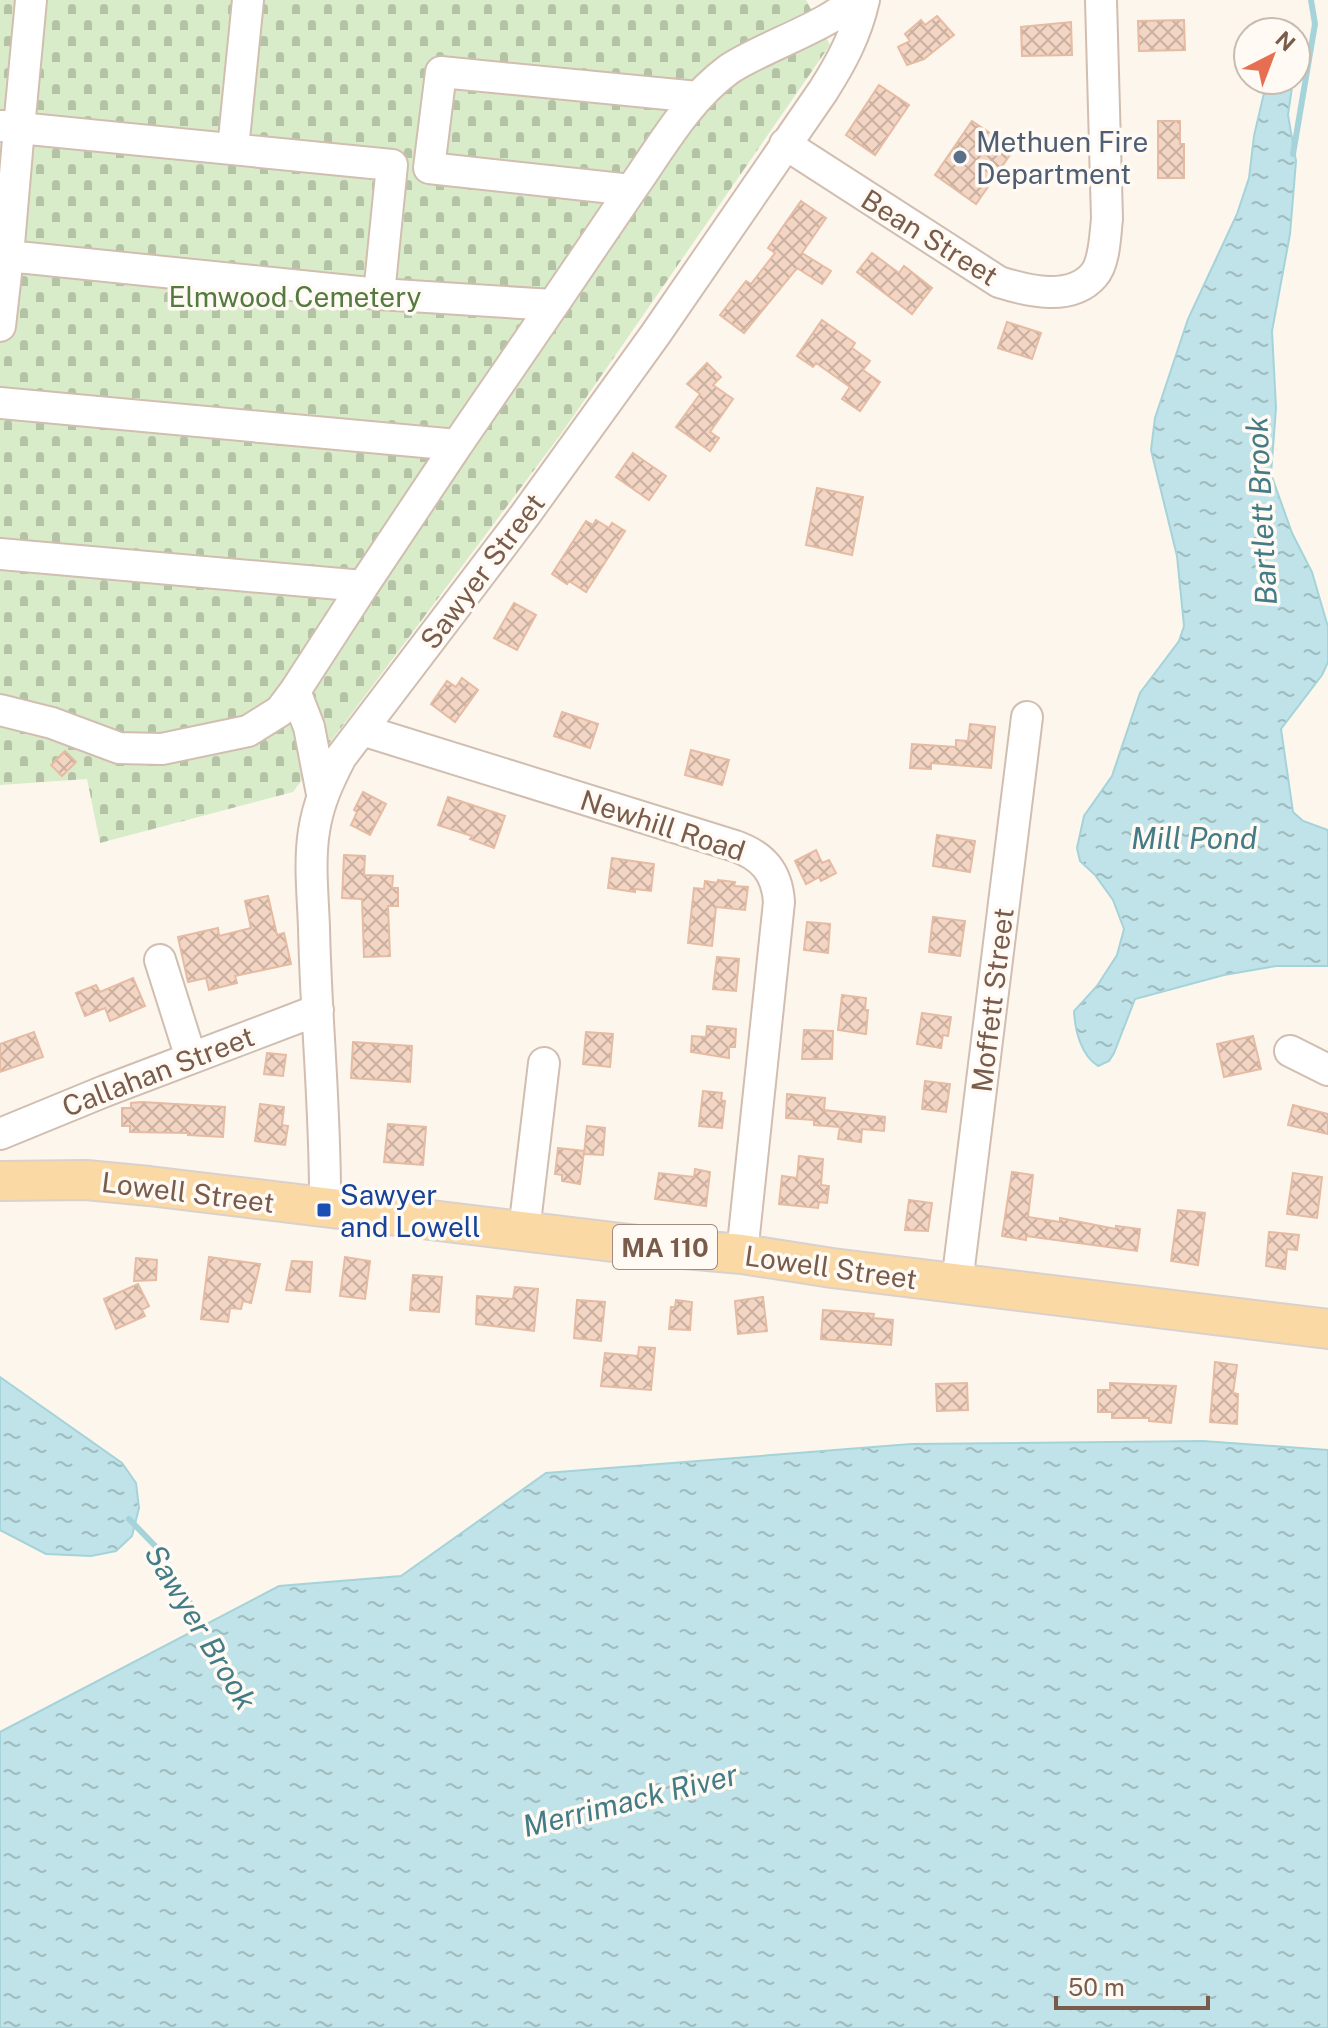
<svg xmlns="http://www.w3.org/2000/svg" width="1328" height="2028" viewBox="0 0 1328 2028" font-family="'Public Sans',sans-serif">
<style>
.cemetery{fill:url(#cemetery-stones)}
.water{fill:url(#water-ripples);stroke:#a5d3da;stroke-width:2}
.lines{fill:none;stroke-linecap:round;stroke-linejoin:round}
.stream{stroke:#a5d3da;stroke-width:6}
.building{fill:url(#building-cross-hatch);stroke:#e6bba3;stroke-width:2}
.minor-casing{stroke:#d1beb0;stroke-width:34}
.major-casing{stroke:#dad1cd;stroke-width:42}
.minor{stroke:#fff;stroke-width:30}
.major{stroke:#fbd9a5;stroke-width:38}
.service-dot{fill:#5c6f8a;stroke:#fffaf3;stroke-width:3}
.transit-dot{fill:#1a4fb4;stroke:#fffaf3;stroke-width:3}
.labels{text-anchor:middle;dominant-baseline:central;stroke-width:7;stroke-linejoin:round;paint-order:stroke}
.shield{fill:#fffaf3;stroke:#a28b7f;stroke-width:2}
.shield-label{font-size:26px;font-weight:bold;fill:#7a5c4d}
.service-label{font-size:28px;fill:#4e5e75;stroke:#fffaf3;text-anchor:start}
.street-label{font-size:28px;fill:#7a5c4d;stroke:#fffaf3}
.park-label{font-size:28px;fill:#537a41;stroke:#fffaf3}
.transit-label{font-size:28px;fill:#164399;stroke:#fffaf3;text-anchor:start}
.water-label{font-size:30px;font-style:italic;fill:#437c86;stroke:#fffaf3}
</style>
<defs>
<pattern id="cemetery-stones" width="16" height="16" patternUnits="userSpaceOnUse" patternTransform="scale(2)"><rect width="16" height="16" fill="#d8ecc9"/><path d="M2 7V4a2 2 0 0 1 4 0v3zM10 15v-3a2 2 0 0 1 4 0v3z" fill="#b4c2a5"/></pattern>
<pattern id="water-ripples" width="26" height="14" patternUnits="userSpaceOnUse" patternTransform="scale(2)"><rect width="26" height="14" fill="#bfe3e8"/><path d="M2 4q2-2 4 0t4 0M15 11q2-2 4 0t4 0" fill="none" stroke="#a0bbbe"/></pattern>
<pattern id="building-cross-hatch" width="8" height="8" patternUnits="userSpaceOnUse" patternTransform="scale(2)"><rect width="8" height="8" fill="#f3d5c3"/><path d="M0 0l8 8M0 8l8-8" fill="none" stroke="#cab0a1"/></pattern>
</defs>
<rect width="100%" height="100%" fill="#fdf6ec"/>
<!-- cemetery -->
<path class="cemetery" d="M 0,0 L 806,0 L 830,45 L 561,434 L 293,792 L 100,843 L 87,779 L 0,785 Z"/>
<!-- water -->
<path class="water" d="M 1267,80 L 1293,80 L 1288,115 L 1296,161 L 1290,234 L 1272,331 L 1276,408 L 1271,474 L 1292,533 L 1312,572 L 1328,627 L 1328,662 L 1322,675 L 1281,729 L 1293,812 L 1303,821 L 1328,830 L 1328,966 L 1276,966 L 1224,975 L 1135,999 L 1114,1053 L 1109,1061 L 1098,1066 C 1081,1055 1075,1031 1074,1011 L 1097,986 L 1117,955 L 1124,929 L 1113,900 L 1095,875 L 1080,861 L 1077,848 L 1084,816 L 1112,776 L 1140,693 L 1179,641 L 1184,626 L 1177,556 L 1151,450 L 1155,418 L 1188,319 L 1237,214 L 1249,178 L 1254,136 Z
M 0,1377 L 122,1463 L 136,1483 L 139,1508 L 132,1536 L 116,1551 L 91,1556 L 46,1554 L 0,1530 Z
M 1203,1441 L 1328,1450 L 1328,2028 L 0,2028 L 0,1732 L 279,1586 L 401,1576 L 546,1473 L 911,1444 Z"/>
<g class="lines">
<!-- stream -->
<path class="stream" d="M 1293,154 L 1315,24 L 1311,0
M 129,1519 L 161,1552 L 206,1631"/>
</g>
<!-- building -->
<path class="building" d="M 937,16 L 954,35 L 924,59 L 907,65 L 898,47 L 910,41 L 905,34 L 921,20 L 925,25 Z
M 1184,20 L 1185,50 L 1139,51 L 1138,21 Z
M 1071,22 L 1072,55 L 1022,56 L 1021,27 Z
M 879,85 L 909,105 L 875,155 L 846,135 Z
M 972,121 L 1014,149 L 976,204 L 935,175 Z
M 1158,121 L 1180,121 L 1180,144 L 1184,144 L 1184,178 L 1158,178 Z
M 801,201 L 826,218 L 802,253 L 831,271 L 822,284 L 797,268 L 744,333 L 720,315 L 746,281 L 751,284 L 775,253 L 768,248 Z
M 872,253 L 899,273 L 904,266 L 932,288 L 912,314 L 857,272 Z
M 822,320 L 855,343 L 852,348 L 870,361 L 863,370 L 880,382 L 860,411 L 842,399 L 850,387 L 816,363 L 813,367 L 797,356 Z
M 1007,322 L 1041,333 L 1032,359 L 998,348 Z
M 707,363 L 721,377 L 713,385 L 733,399 L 710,432 L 719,438 L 710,451 L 676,427 L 700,394 L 687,384 Z
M 633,453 L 666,476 L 649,500 L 616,477 Z
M 817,488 L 863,497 L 852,555 L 806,545 Z
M 596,520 L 609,528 L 612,523 L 625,531 L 586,592 L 569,581 L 567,584 L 552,574 L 586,521 L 593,525 Z
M 514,603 L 536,615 L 517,650 L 494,638 Z
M 462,678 L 478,690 L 455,722 L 431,704 L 447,681 L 456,687 Z
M 562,712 L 598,724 L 590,748 L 554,736 Z
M 970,724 L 995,727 L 991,768 L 931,763 L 931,769 L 910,768 L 912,744 L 956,747 L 956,740 L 968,741 Z
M 691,750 L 729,760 L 722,785 L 685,775 Z
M 65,751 L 76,762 L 62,776 L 51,765 Z
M 363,792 L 386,804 L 370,835 L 351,825 L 357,812 L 354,810 Z
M 448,797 L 505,816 L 494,848 L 470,839 L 472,836 L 438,825 Z
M 937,835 L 975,841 L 970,872 L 933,866 Z
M 816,850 L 822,863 L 829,860 L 836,873 L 821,881 L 819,877 L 806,884 L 795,861 Z
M 344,855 L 365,856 L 364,875 L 393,876 L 392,888 L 398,888 L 398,906 L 388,906 L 390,956 L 364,957 L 362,899 L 342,898 Z
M 612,858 L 654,864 L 651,891 L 635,889 L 635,892 L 608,888 Z
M 718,880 L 735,882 L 734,886 L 748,887 L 745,910 L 716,907 L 712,946 L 688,943 L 694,888 L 704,889 L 705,881 L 717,883 Z
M 268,896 L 277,935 L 284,933 L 291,964 L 235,976 L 237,983 L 209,990 L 206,978 L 188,982 L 178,937 L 218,928 L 219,936 L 251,928 L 245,901 Z
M 933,917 L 965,921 L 960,956 L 929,952 Z
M 807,922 L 830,924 L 828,953 L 804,950 Z
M 717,957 L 739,959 L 736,991 L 713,989 Z
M 133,978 L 145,1006 L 110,1021 L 105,1008 L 85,1016 L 76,993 L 96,985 L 100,992 Z
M 842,995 L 866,998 L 865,1010 L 868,1010 L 866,1034 L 838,1030 Z
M 922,1013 L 951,1017 L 948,1036 L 943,1035 L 941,1048 L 917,1044 Z
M 707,1026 L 736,1029 L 735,1047 L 729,1047 L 729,1058 L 691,1052 L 692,1036 L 706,1037 Z
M 804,1030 L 833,1031 L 832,1059 L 802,1059 Z
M 34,1032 L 43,1057 L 0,1072 L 0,1044 Z
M 586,1032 L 613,1034 L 610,1067 L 583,1064 Z
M 1253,1036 L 1261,1069 L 1224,1077 L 1217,1044 Z
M 353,1042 L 412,1046 L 410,1082 L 351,1078 Z
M 267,1053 L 286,1055 L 283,1076 L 264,1074 Z
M 925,1081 L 950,1084 L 946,1112 L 922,1109 Z
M 703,1091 L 722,1093 L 721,1100 L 725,1101 L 722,1128 L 699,1126 Z
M 787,1094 L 825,1098 L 824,1110 L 885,1117 L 884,1131 L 862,1129 L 861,1142 L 838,1139 L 840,1127 L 814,1125 L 814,1120 L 786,1118 Z
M 142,1102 L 225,1107 L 223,1137 L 188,1135 L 188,1133 L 130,1132 L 130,1126 L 122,1126 L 122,1108 L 131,1108 L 131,1103 Z
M 260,1104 L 284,1107 L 282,1125 L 288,1126 L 285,1145 L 255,1141 Z
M 1293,1105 L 1328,1114 L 1328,1134 L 1288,1125 Z
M 388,1124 L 426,1127 L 423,1165 L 384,1162 Z
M 587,1126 L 605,1128 L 603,1155 L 584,1154 Z
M 558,1148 L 584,1151 L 580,1184 L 562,1181 L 562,1175 L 555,1174 Z
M 799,1156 L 823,1159 L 821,1185 L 829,1186 L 827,1203 L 819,1202 L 818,1208 L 779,1204 L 782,1176 L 797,1178 Z
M 695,1169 L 710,1172 L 706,1206 L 655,1199 L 659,1173 L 694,1177 Z
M 1012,1172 L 1033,1175 L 1028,1217 L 1060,1222 L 1060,1218 L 1116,1229 L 1116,1226 L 1140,1229 L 1137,1251 L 1026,1236 L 1026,1240 L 1002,1236 Z
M 1293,1173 L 1322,1177 L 1317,1218 L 1287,1214 Z
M 909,1200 L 932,1203 L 928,1231 L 905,1230 Z
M 1178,1210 L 1205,1213 L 1198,1265 L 1171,1261 Z
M 1269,1232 L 1299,1235 L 1297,1250 L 1287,1249 L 1285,1269 L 1266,1266 Z
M 209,1257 L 260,1264 L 251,1303 L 243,1301 L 241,1309 L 230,1308 L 228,1322 L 201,1319 Z
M 345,1257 L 370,1261 L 365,1299 L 340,1296 Z
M 136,1258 L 157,1260 L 156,1280 L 134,1281 Z
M 292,1261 L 312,1262 L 310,1292 L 286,1290 Z
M 413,1275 L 442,1277 L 439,1312 L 410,1310 Z
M 138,1284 L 149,1306 L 142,1310 L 145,1316 L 116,1329 L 104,1299 Z
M 515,1287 L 538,1289 L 534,1331 L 476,1324 L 477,1296 L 513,1299 Z
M 763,1297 L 767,1331 L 738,1334 L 735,1301 Z
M 577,1300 L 605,1302 L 601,1341 L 574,1338 Z
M 676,1300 L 692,1302 L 690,1330 L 669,1329 L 671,1307 L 675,1307 Z
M 823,1310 L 874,1314 L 873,1318 L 893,1320 L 891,1345 L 821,1339 Z
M 639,1347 L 655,1348 L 651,1390 L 601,1386 L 605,1353 L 638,1356 Z
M 1215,1362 L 1237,1365 L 1233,1393 L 1238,1394 L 1237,1424 L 1210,1422 Z
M 967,1383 L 968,1410 L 937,1411 L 936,1384 Z
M 1110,1383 L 1176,1386 L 1171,1423 L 1149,1421 L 1149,1418 L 1112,1418 L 1112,1412 L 1098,1412 L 1098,1390 L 1110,1390 Z"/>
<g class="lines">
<defs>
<path id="minor" d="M 698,97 L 441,72 L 429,168 L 631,190 C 660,149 687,100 728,70 C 757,49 835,24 852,0
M 785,144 L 999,282 C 1028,291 1071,302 1094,275 C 1105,262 1105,235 1107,219 L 1101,0
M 233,149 L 248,0
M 0,255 L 8,256 L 19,128 L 2,126
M 379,294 L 553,305 L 457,445
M 553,305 L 631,190
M 0,326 L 8,256 L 379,294 L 392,165 L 19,128 L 31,0
M 0,403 L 457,445 L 363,586 L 0,554
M 295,691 L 363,586
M 0,710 L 52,723 L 119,748 L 162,749 L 248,731 L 280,711 L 295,691 L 309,727 L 322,794
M 362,730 L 735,846 C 763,856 777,872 779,902 L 742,1254
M 160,960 L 191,1058
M 1290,1051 L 1328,1070
M 0,1134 L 105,1091 L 318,1010
M 325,1208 C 326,1114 316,1022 314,928 C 313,897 309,862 314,831 C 318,804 328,782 341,757 L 525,515 L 655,335 L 823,91 C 842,61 856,35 864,0
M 524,1231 L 544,1063
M 957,1283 L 1027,717"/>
<path id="major" d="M 0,1181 L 86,1180 L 149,1186 L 638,1245 L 742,1254 L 832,1268 L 1328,1329"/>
</defs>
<!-- minor casing -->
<use href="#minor" class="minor-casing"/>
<!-- major casing -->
<use href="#major" class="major-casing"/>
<!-- minor -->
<use href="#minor" class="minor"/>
<!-- major -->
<use href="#major" class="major"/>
</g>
<!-- markers -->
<circle class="service-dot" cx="960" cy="157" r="8"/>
<rect class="transit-dot" x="316" y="1202" width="16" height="16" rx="4"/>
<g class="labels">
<!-- shield labels -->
<rect class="shield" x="613" y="1225" width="104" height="44" rx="6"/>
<g class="shield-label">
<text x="665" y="1247">MA 110</text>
</g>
<!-- service labels -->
<g class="service-label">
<text x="976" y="141">Methuen Fire<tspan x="976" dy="32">Department</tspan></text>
</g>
<!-- street labels -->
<g class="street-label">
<text transform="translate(930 237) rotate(32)">Bean Street</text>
<text transform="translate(482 571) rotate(-53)">Sawyer Street</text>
<text transform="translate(663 825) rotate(18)">Newhill Road</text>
<text transform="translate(992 1000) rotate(-83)">Moffett Street</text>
<text transform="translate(158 1071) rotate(-21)">Callahan Street</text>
<text transform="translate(188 1192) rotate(7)">Lowell Street</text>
<text transform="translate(831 1267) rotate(8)">Lowell Street</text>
</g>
<!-- park labels -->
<g class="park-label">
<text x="295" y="296">Elmwood Cemetery</text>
</g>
<!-- transit labels -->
<g class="transit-label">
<text x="340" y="1194">Sawyer<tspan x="340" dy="32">and Lowell</tspan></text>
</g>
<!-- water labels -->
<g class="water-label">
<text transform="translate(1261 511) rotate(-93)">Bartlett Brook</text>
<text x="1194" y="838">Mill Pond</text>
<text transform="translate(201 1627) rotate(59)">Sawyer Brook</text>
<text transform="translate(630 1800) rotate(-14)">Merrimack River</text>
</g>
</g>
<!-- north arrow -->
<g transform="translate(1272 56) rotate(42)"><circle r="38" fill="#fffaf3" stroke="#cabbb1" stroke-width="2"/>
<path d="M0-6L14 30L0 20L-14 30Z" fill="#e76f51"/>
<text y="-12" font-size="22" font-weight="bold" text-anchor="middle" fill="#7a5c4d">N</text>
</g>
<!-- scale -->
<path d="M1056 1996v12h152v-12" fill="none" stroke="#7a5c4d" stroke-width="4"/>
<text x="1068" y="1996" font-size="24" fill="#7a5c4d" stroke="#fffaf3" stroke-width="6" paint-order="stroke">50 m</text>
</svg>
